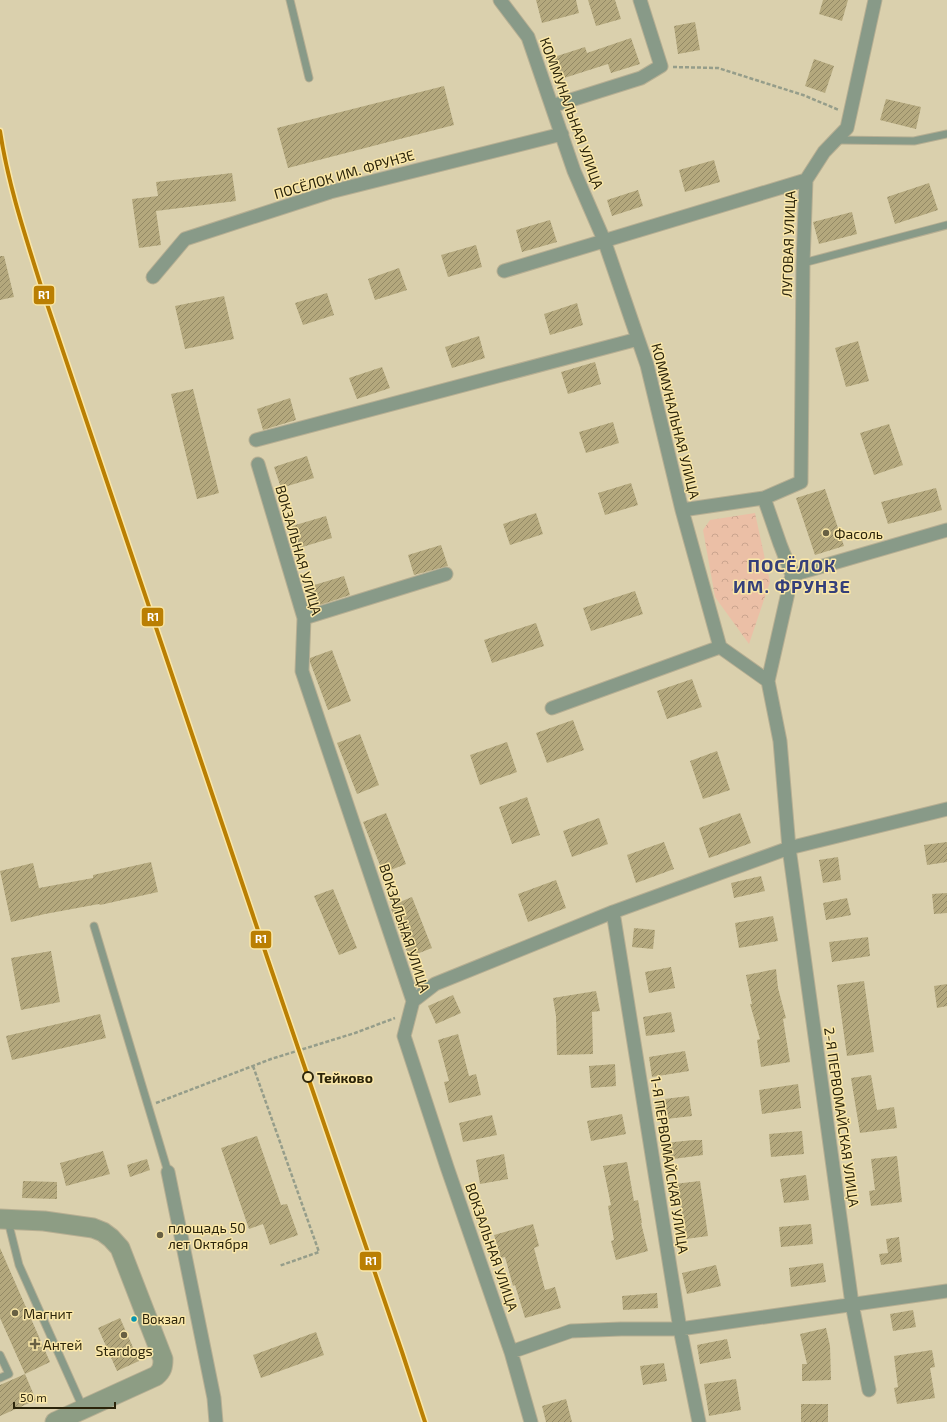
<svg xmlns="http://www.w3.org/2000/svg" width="947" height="1422" viewBox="0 0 947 1422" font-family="'Exo 2',sans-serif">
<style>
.park{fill:url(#park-crowns)}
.building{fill:url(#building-hatch)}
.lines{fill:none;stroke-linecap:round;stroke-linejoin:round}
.lane-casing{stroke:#b7af93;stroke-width:9}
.street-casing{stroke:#b7af93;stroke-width:15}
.secondary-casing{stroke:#b7af93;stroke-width:21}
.path{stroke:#959d8a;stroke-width:2.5;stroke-dasharray:4 2;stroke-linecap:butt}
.lane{stroke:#889a88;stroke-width:7}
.street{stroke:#889a88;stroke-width:13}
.secondary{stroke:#8d9d84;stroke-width:19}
.rail-1-casing{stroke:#fae7a8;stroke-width:7}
.rail-1{stroke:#ba7f03;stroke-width:4}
.poi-dot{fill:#686043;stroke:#fae7a8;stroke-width:1.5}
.stop-dot{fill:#fae7a8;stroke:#2b240a;stroke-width:2}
.bus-dot{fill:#0695b1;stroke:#fae7a8;stroke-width:1.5}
.labels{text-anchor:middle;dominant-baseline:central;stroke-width:3;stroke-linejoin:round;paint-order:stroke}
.bus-label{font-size:13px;fill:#2b240a;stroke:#fae7a8;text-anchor:start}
.street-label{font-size:14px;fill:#2b240a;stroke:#fae7a8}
.poi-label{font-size:14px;fill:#2b240a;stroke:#fae7a8;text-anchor:start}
.stop-label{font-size:14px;font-weight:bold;fill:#2b240a;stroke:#fae7a8;text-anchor:start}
.district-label{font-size:18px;font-weight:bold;letter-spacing:1px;fill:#343f7a;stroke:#fae7a8}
.line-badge{stroke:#fae7a8;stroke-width:1.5}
.badge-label{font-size:11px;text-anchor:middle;font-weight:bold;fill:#fff}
</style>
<defs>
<pattern id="park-crowns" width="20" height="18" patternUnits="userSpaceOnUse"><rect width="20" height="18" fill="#ebbfa6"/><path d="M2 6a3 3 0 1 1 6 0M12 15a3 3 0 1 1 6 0" fill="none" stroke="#caa48e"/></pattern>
<pattern id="building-hatch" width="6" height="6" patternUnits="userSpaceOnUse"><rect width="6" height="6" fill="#b4a87d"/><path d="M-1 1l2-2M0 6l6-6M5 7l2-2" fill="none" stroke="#938965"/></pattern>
</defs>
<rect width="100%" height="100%" fill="#dad0ad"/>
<!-- park -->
<path class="park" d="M 755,513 L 770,582 L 749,644 L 715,597 L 703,530 L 710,520 Z"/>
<!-- building -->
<path class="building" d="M 536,0 L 576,0 L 579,13 L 542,23 Z
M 588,0 L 615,0 L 621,19 L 596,26 Z
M 823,0 L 848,0 L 842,21 L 819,14 Z
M 695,22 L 700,50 L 678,54 L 674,26 Z
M 631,38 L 640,64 L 611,73 L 608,64 L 561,79 L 554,57 L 585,47 L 587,53 Z
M 814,59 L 834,66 L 825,93 L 805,86 Z
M 444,86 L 454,125 L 288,168 L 277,128 Z
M 886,99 L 921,107 L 916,129 L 880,120 Z
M 714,160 L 720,182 L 685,192 L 679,170 Z
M 232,173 L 236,201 L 156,211 L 161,245 L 139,248 L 132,199 L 158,196 L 156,182 Z
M 929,183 L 938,210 L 895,224 L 887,197 Z
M 638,190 L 643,206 L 612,216 L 607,200 Z
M 852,212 L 857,234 L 819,244 L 813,222 Z
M 550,220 L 557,242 L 522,252 L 516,230 Z
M 476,245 L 482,267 L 448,277 L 441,255 Z
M 0,256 L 4,256 L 14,297 L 0,300 Z
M 399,268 L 407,290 L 375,300 L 368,279 Z
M 327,293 L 334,315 L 303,325 L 295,303 Z
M 224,296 L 234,339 L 185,349 L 175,306 Z
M 577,303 L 583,325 L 550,335 L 544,314 Z
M 479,336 L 485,358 L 452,368 L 445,347 Z
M 858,341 L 869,381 L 846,387 L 835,348 Z
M 595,362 L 601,384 L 568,394 L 561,372 Z
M 382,367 L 390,388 L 357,399 L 349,378 Z
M 193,389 L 219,493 L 197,499 L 171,394 Z
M 290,398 L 296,420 L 263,430 L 257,409 Z
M 613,422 L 619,443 L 586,453 L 579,432 Z
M 889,424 L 903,465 L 874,475 L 860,433 Z
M 307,456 L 314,478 L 281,488 L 274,467 Z
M 631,483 L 638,505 L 605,515 L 598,493 Z
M 936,488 L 942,510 L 888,524 L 881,502 Z
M 825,489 L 844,546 L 815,555 L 796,498 Z
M 536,513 L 543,534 L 510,545 L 503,524 Z
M 326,516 L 332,538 L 299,548 L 292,526 Z
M 441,545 L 448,566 L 414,575 L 408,555 Z
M 344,576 L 350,595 L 317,606 L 311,586 Z
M 635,591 L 643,614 L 591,631 L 583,608 Z
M 536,623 L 544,646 L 492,663 L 484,640 Z
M 332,650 L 351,701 L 328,710 L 310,662 L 310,658 Z
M 692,679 L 702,707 L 667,719 L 657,691 Z
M 573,720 L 584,750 L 547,763 L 536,733 Z
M 360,734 L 379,785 L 357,794 L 337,743 Z
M 507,742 L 517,772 L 480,785 L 470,755 Z
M 717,751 L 730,790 L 703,799 L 690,761 Z
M 527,797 L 540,835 L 512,844 L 499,807 Z
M 386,813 L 406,864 L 383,873 L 363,822 Z
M 740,813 L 751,843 L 709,858 L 699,828 Z
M 599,818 L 608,844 L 572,857 L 563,831 Z
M 664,842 L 674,869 L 636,883 L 627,855 Z
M 947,842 L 947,862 L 927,865 L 924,845 Z
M 838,857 L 841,880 L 823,883 L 819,860 Z
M 151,862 L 158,892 L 100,905 L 99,904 L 45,914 L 11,922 L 0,871 L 33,863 L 39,888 L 93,878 L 93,875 Z
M 761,876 L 765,891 L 734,898 L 731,883 Z
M 556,880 L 566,908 L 528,922 L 518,894 Z
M 333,889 L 357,948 L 339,955 L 314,896 Z
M 947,893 L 947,913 L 934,914 L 932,894 Z
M 412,897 L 432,948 L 409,957 L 390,906 Z
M 847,898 L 851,915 L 826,920 L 823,903 Z
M 773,916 L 778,941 L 739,948 L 735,923 Z
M 634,928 L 655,930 L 653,949 L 632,947 Z
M 868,937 L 870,956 L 832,962 L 829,942 Z
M 51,951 L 60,1002 L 21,1010 L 11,958 Z
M 671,967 L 675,988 L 649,993 L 645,972 Z
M 776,969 L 778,988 L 786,1018 L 783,1019 L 790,1062 L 761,1067 L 757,1040 L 760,1039 L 750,1004 L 752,1004 L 746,975 Z
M 864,981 L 874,1052 L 847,1056 L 837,985 Z
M 947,984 L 947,1006 L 937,1008 L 934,986 Z
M 596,991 L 600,1011 L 592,1012 L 593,1054 L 557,1055 L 556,1016 L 553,998 Z
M 453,995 L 461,1013 L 436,1024 L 428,1006 Z
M 671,1012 L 675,1032 L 646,1036 L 643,1017 Z
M 100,1014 L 106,1038 L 12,1060 L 6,1036 Z
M 458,1034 L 469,1076 L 476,1074 L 481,1095 L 449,1103 L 444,1082 L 449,1081 L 438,1040 Z
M 685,1051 L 689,1071 L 652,1077 L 649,1057 Z
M 615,1064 L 616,1086 L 591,1088 L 589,1066 Z
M 871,1075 L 877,1110 L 894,1107 L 897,1128 L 860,1133 L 851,1078 Z
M 798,1084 L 801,1108 L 762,1114 L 759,1090 Z
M 689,1096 L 692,1116 L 658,1120 L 656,1100 Z
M 622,1114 L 626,1134 L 591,1141 L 587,1121 Z
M 492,1115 L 497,1135 L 463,1142 L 459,1123 Z
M 802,1131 L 804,1154 L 771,1157 L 769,1134 Z
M 257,1136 L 281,1205 L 287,1204 L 298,1235 L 270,1245 L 263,1224 L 249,1229 L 221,1148 Z
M 694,1140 L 702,1140 L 703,1155 L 666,1160 L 664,1143 Z
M 103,1151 L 110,1174 L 66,1186 L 60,1163 Z
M 504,1154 L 508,1179 L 480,1184 L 476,1160 Z
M 897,1156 L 902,1202 L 871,1206 L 869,1191 L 875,1190 L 871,1159 Z
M 147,1159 L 150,1170 L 130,1177 L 127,1165 Z
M 627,1162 L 634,1201 L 638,1200 L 642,1223 L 641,1223 L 648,1251 L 616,1260 L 611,1241 L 614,1240 L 608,1206 L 611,1205 L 603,1166 Z
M 806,1175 L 809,1200 L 784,1203 L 780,1179 Z
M 23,1181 L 57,1182 L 57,1199 L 22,1198 Z
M 700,1181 L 708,1236 L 686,1239 L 681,1205 L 677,1205 L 674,1184 Z
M 533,1224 L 539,1246 L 534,1248 L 545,1290 L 555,1287 L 561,1308 L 525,1318 L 515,1285 L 513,1286 L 505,1257 L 501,1258 L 494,1235 Z
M 811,1224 L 813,1244 L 781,1247 L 779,1227 Z
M 899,1237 L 902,1262 L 881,1265 L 879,1254 L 888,1253 L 886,1239 Z
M 0,1248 L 50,1362 L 25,1374 L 0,1318 Z
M 823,1263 L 826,1282 L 791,1287 L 789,1268 Z
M 716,1265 L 721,1286 L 687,1294 L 682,1273 Z
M 657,1293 L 658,1308 L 623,1310 L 622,1296 Z
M 913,1310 L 916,1327 L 893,1331 L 890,1314 Z
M 120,1318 L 139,1361 L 117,1371 L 98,1328 Z
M 826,1328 L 830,1346 L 831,1380 L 802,1381 L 802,1364 L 807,1364 L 800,1334 Z
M 316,1332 L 324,1355 L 261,1378 L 253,1355 Z
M 727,1339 L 731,1358 L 700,1364 L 697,1345 Z
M 932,1350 L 935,1367 L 930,1368 L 935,1398 L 897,1404 L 894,1388 L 898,1387 L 894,1356 Z
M 664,1363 L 667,1381 L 643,1385 L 640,1366 Z
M 25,1374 L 36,1400 L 0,1416 L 0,1385 Z
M 736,1379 L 741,1410 L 709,1416 L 704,1384 Z
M 566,1399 L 572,1422 L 546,1422 L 542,1406 Z
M 801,1404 L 828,1404 L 828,1422 L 801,1422 Z"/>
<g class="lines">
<defs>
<path id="lane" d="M 290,0 L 309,78
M 836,140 L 914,141 L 947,134
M 803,263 L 947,225
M 94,926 L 168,1172
M 8,1221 L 19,1265 L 83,1408
M 0,1355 L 9,1374 L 0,1378"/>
<path id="street" d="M 500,0 L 528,37 L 574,171 L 604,240 L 638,339 L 647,365 L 682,510 L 720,647 L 768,681 L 780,741 L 789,848 L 852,1304 L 869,1390
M 552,106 L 641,78 L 661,66 L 640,0
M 504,271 L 806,180
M 153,277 L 185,239 L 330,192 L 562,134
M 256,440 L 638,339
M 258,464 L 304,618 L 302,671 L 413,1001 L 404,1036 L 447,1167 L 511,1352 L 531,1422
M 764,498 L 780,544 L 792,575 L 768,681
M 682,510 L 764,498 L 801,482 L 803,263 L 806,180 L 824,152 L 847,128 L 875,0
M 792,575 L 947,530
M 304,618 L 446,574
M 552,708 L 720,647
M 613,912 L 680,1329 L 699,1422
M 413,1001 L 435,984 L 613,912 L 789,848 L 947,809
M 168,1172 L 214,1398 L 216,1422
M 511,1352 L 571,1331 L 621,1329 L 680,1329 L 947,1291"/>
<path id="secondary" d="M 0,1219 L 44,1221 L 93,1228 L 103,1232 L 111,1238 L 120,1248 L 163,1359 C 163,1367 162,1371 156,1376 L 55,1422"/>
</defs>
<!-- lane casing -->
<use href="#lane" class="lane-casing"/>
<!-- street casing -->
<use href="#street" class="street-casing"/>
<!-- secondary casing -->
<use href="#secondary" class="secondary-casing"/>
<!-- path -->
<path class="path" d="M 673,67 L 718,68 L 803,95 L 839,110
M 253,1066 L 319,1252 L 279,1266
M 156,1103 L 271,1059 L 355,1033 L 395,1018"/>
<!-- lane -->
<use href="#lane" class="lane"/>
<!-- street -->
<use href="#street" class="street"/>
<!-- secondary -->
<use href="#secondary" class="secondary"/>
<defs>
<path id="rail-1" d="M 0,131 C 8,184 25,235 41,286 L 268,960 L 402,1352 L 425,1422"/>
</defs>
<!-- rail-1 casing -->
<use href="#rail-1" class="rail-1-casing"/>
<!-- rail-1 -->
<use href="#rail-1" class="rail-1"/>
</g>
<!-- markers -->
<g class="poi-dot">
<circle cx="826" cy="533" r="4"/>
<circle cx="160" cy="1235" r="4"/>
<circle cx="15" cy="1313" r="4"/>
<circle cx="124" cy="1335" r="4"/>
<path d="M33 1338h4v4h4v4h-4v4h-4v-4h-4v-4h4z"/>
</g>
<circle class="stop-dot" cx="308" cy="1077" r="5"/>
<circle class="bus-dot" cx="134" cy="1319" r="3.5"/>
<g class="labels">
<!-- bus labels -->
<g class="bus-label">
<text x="142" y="1319">Вокзал</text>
</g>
<!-- street labels -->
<g class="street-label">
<text transform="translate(572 113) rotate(70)">КОММУНАЛЬНАЯ УЛИЦА</text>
<text transform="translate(344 174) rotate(-16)">ПОСЁЛОК ИМ. ФРУНЗЕ</text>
<text transform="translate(788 244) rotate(-88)">ЛУГОВАЯ УЛИЦА</text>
<text transform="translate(676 421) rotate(76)">КОММУНАЛЬНАЯ УЛИЦА</text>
<text transform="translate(299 550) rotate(74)">ВОКЗАЛЬНАЯ УЛИЦА</text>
<text transform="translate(405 928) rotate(72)">ВОКЗАЛЬНАЯ УЛИЦА</text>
<text transform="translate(842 1117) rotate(82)">2-Я ПЕРВОМАЙСКАЯ УЛИЦА</text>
<text transform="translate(670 1165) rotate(81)">1-Я ПЕРВОМАЙСКАЯ УЛИЦА</text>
<text transform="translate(492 1247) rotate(71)">ВОКЗАЛЬНАЯ УЛИЦА</text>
</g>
<!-- poi labels -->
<g class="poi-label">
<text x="834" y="533">Фасоль</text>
<text x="168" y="1227">площадь 50<tspan x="168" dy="16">лет Октября</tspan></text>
<text x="23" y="1313">Магнит</text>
<text x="43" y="1344">Антей</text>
<text x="124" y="1350" text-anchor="middle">Stardogs</text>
</g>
<!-- stop labels -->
<g class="stop-label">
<text x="317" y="1077">Тейково</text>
</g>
<!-- district labels -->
<g class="district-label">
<text x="792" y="565">ПОСЁЛОК<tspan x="792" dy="21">ИМ. ФРУНЗЕ</tspan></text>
</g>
</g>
<g class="line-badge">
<rect x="33" y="285" width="22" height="20" rx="4" fill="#ba7f03"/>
<rect x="141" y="607" width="23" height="20" rx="4" fill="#ba7f03"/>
<rect x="250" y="930" width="22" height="19" rx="4" fill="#ba7f03"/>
<rect x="359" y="1251" width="23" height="20" rx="4" fill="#ba7f03"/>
</g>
<g class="badge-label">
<text x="44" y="299">R1</text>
<text x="153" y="621">R1</text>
<text x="261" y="943">R1</text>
<text x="371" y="1265">R1</text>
</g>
<!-- scale -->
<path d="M14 1402v6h101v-6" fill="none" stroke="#2b240a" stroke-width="2"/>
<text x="20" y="1402" font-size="12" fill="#2b240a" stroke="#fae7a8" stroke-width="3" paint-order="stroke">50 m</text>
</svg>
